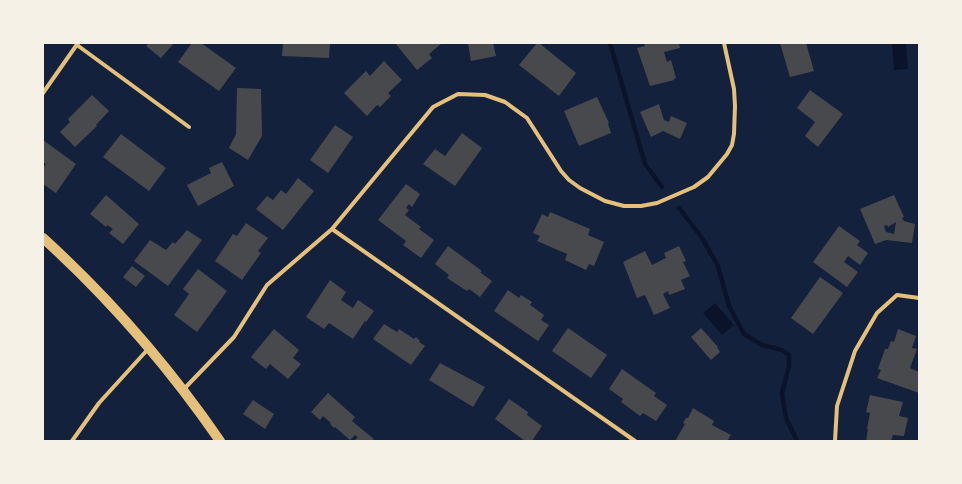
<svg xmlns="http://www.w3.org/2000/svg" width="962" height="484" viewBox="0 0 962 484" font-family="Manrope,sans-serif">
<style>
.water{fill:#0b132b}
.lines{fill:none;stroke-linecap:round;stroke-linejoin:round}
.stream{stroke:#0b132b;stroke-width:4.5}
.building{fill:#48494c;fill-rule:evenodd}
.minor{stroke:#e5c07b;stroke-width:4}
.primary{stroke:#e5c07b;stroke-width:10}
</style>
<rect width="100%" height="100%" fill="#14213d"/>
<!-- water -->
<path class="water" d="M 892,43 L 906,43 L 908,69 L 894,70 Z
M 715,303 L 734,325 L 722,335 L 703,313 Z"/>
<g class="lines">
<!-- stream -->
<path class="stream" d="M 610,43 L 645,164 L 662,187
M 679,208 L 702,238 L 718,266 L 729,306 L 744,334 L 762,345 L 782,350 L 789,355 L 789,366 L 782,393 L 786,418 L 797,441"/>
</g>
<!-- building -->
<path class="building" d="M 149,43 L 174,43 L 161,58 L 146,46 Z
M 192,43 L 201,43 L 236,68 L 219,91 L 178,62 Z
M 283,43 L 330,43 L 329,58 L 282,56 Z
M 395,43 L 442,43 L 429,54 L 432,58 L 417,70 Z
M 468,43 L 493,43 L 496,56 L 471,61 Z
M 537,43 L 539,43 L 576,73 L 559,96 L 519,65 Z
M 644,43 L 679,43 L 680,48 L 664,52 L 667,62 L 671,60 L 676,78 L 674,79 L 674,80 L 650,86 L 637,48 L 645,46 Z
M 780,43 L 806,43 L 814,71 L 790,77 Z
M 384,61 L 402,80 L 388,93 L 391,96 L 380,107 L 377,105 L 367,116 L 344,93 L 366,71 L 370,76 Z
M 237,88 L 261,89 L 262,136 L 248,160 L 229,148 L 236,134 Z
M 810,90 L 843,114 L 818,147 L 805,136 L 815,122 L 797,108 Z
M 92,95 L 109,111 L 96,125 L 97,126 L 75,147 L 60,132 L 70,122 L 68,119 Z
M 597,97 L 609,123 L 608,124 L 611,133 L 579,146 L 564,111 Z
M 659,104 L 664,120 L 669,122 L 671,116 L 687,123 L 680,139 L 663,131 L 651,137 L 640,112 Z
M 335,125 L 353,137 L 328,173 L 310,160 Z
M 462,133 L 482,148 L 455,186 L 423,164 L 435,149 L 445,156 Z
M 121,134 L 166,168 L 149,191 L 103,157 Z
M 43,140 L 76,164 L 56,193 L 43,184 L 43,168 L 46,164 L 43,162 Z
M 222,162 L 234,186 L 198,206 L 187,185 L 211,173 L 209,168 Z
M 298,178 L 314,191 L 283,230 L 256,209 L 267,196 L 273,200 L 281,190 L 286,194 Z
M 406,184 L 420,194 L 412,207 L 409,204 L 406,208 L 409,210 L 405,215 L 421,227 L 419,229 L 434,240 L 421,258 L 403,245 L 406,241 L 378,220 Z
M 106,195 L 139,224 L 123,244 L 109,233 L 113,229 L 107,225 L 106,227 L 90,214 Z
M 894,195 L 904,217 L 902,218 L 904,221 L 915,224 L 912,243 L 886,240 L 875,244 L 860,209 ZM 896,222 L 894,234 L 886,232 L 884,226 L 887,225 L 888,227 Z
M 550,212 L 590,229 L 588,235 L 604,242 L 594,266 L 589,264 L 586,270 L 565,260 L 567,254 L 537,241 L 540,236 L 533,233 L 542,214 L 548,217 Z
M 246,223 L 268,238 L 258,251 L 261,253 L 242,280 L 215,261 L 233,234 L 237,236 Z
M 839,226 L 860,241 L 857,245 L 868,253 L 860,265 L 848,256 L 844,262 L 858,272 L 847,287 L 813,262 Z
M 187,230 L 202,240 L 168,286 L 134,261 L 150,240 L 166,250 L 173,242 L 175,244 Z
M 448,246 L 482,271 L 480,272 L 492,281 L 480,297 L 469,289 L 467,291 L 447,278 L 449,275 L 435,264 Z
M 679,246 L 686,261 L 683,262 L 690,276 L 681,280 L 685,289 L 669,295 L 668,291 L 663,294 L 670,308 L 654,315 L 645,295 L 637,298 L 623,262 L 645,251 L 652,265 L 666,258 L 664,253 Z
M 132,266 L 145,276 L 136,287 L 123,277 Z
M 198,269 L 227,291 L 197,332 L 174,315 L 189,294 L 183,289 Z
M 820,277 L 843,293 L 813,334 L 791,318 Z
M 330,280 L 346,292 L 341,300 L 353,308 L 358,300 L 374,311 L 366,322 L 365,321 L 353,339 L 329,323 L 324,329 L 306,317 Z
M 508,290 L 519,298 L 521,295 L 532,302 L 530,305 L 544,315 L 541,320 L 549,325 L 538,341 L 494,311 Z
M 384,324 L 397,332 L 399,329 L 414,339 L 416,337 L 420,341 L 419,342 L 425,346 L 411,365 L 373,339 Z
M 568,328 L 607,355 L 591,378 L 552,351 Z
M 701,328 L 718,347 L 717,347 L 720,352 L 711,360 L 691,337 Z
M 274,329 L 299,350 L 293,358 L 301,364 L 288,379 L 270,364 L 266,369 L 251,357 Z
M 898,329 L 916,336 L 912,348 L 917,349 L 910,368 L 919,372 L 919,393 L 877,378 L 881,370 L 878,369 L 885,349 L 888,349 L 891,341 L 894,342 Z
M 440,363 L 485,387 L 473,407 L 429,380 Z
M 622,369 L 656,393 L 654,396 L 667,405 L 656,421 L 643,413 L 640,416 L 621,402 L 623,399 L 609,389 Z
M 328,393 L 355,417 L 352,421 L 374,439 L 372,441 L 354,441 L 358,437 L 355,435 L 350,440 L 335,427 L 334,428 L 330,424 L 331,423 L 323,416 L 320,420 L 311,412 Z
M 870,395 L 903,402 L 899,416 L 908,418 L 904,436 L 893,435 L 891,441 L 866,441 L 868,429 L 867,429 L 870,413 L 866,412 Z
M 509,399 L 528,412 L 527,415 L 542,426 L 532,441 L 525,441 L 495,419 Z
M 253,400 L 274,414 L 265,429 L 243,414 Z
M 693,408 L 714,421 L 712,425 L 731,435 L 727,441 L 675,441 L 685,424 L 683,423 L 686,418 L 688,418 Z"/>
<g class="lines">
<!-- minor -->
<path class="minor" d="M 77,45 L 189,127
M 43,93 L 78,43
M 332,229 L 635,441
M 183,390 L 234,337 L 267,285 L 332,229 L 433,107 L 458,94 L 485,95 L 505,102 L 527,118 L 561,171 L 569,180 L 580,188 L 605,201 L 624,206 L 641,206 L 657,203 L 694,187 L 708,177 L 727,154 L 732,145 L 734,134 L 735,106 L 734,89 L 724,43
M 72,441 L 99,403 L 149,348
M 835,441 L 837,406 L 855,351 L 877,313 L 897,295 L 919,298"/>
<!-- primary -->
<path class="primary" d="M 43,238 C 109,298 169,367 220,441"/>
</g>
<!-- border -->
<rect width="962" height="484" fill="none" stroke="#f6f1e7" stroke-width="88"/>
</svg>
